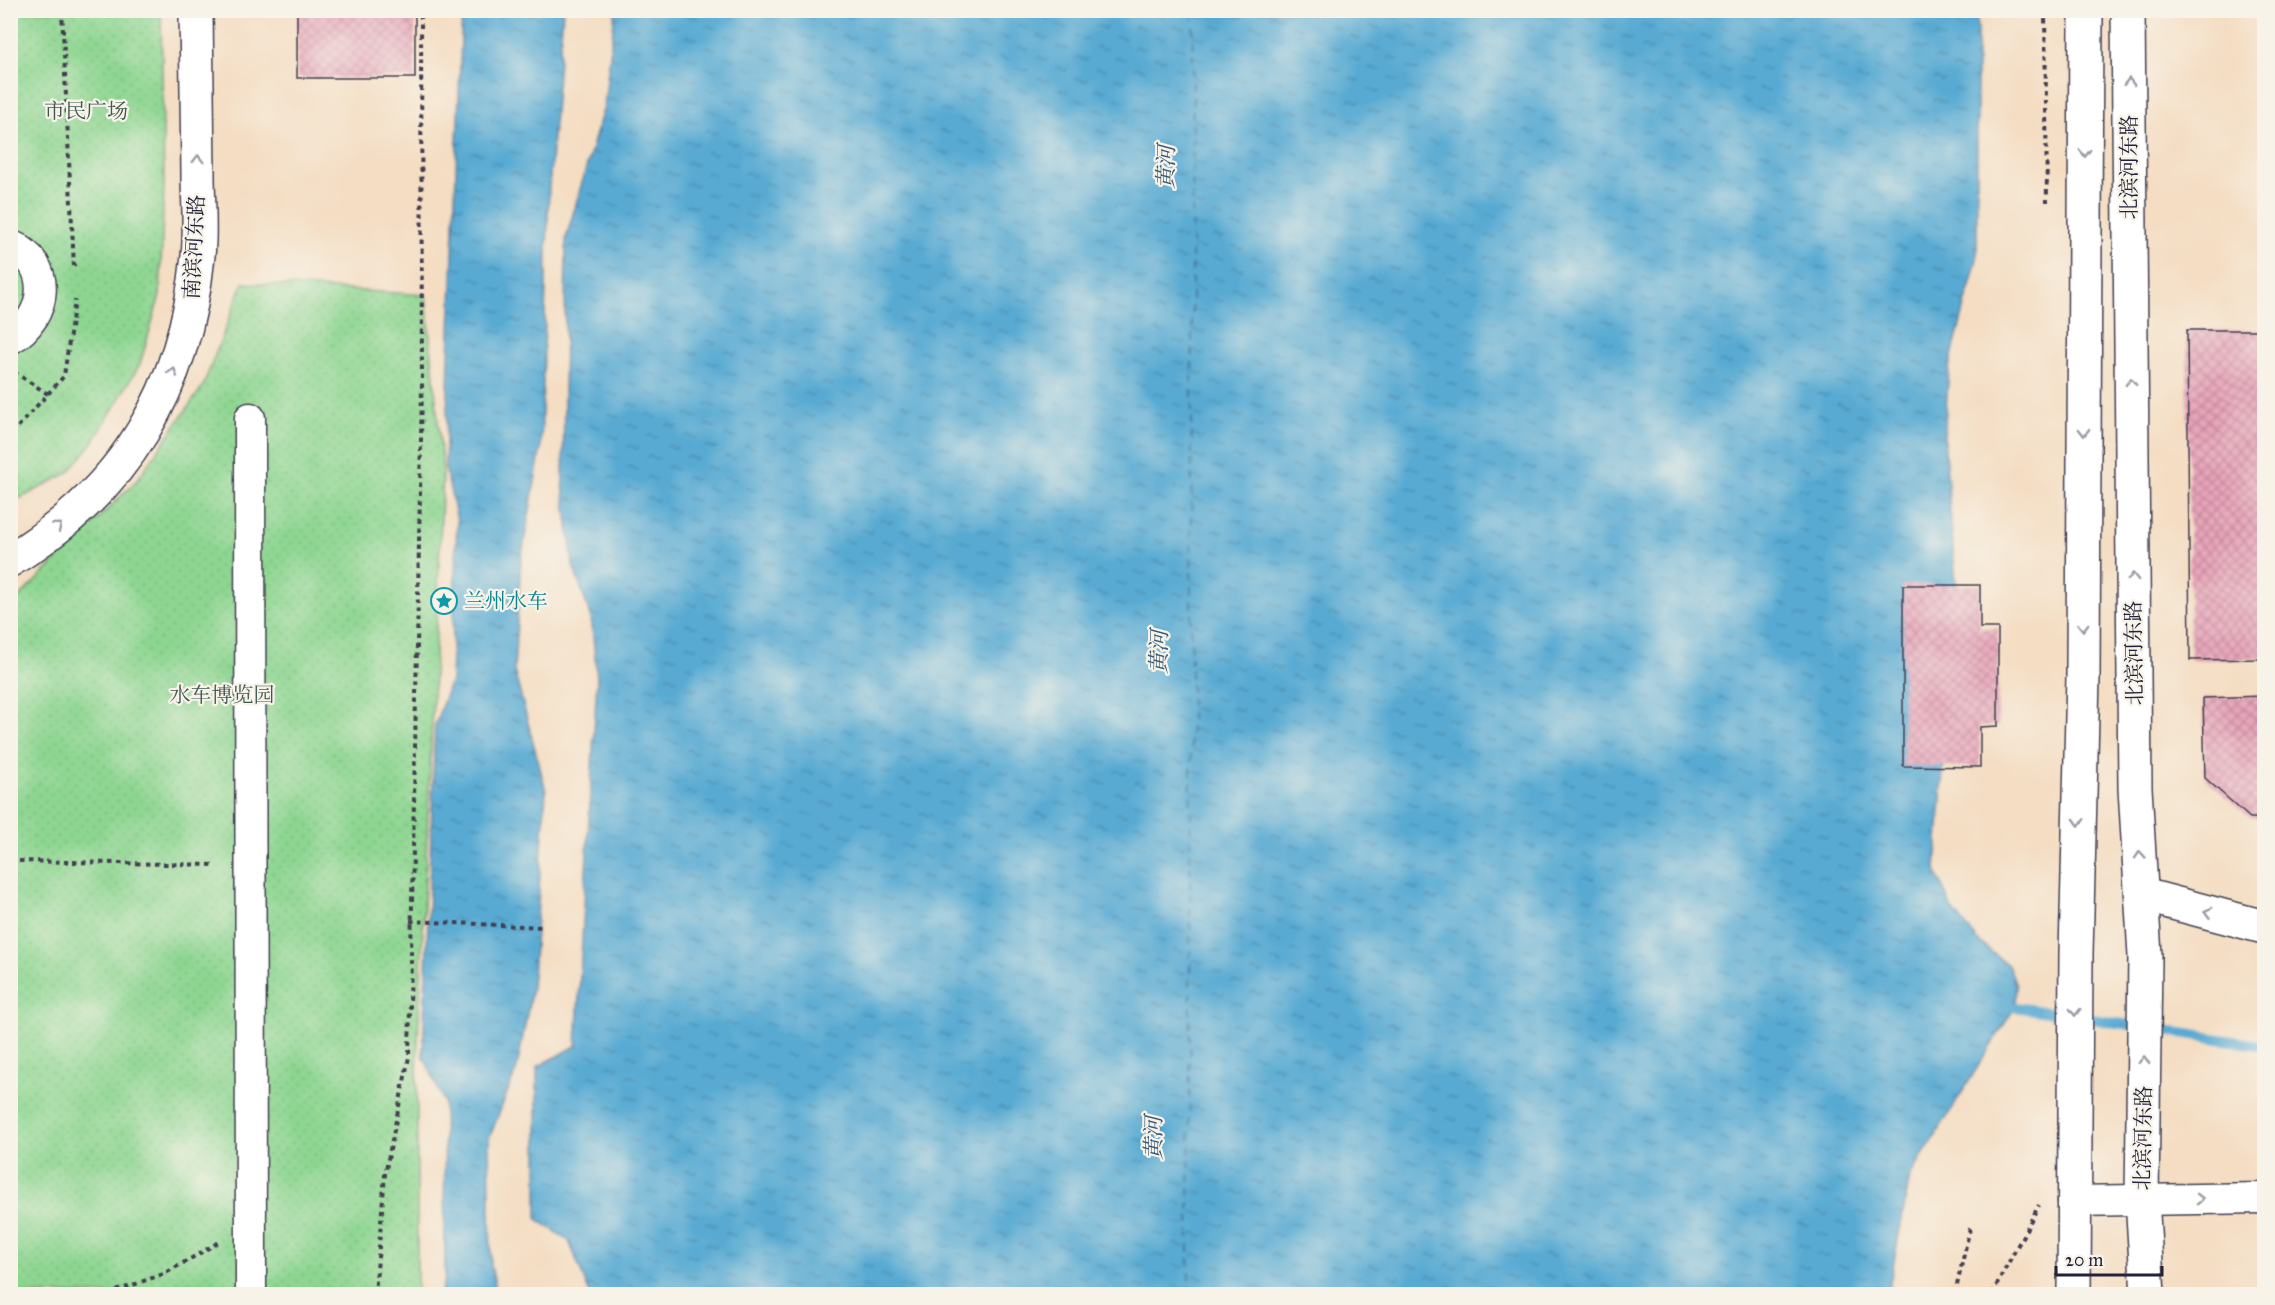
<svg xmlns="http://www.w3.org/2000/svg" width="2275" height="1305" viewBox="0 0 2275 1305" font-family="'IM FELL Great Primer','Noto Serif SC',serif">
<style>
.park{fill:url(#park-dots);stroke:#587c66;stroke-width:1.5}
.water{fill:url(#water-ripples);stroke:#3d6687;stroke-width:1.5}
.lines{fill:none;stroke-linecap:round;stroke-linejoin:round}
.stream{stroke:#58aad3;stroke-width:10}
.ferry{stroke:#385878;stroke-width:1.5;stroke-dasharray:8 6;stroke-linecap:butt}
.building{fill:url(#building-cross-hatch)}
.street-casing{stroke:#423e4f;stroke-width:33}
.secondary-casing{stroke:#423e4f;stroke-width:36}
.primary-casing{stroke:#423e4f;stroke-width:36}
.highway-casing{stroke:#423e4f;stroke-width:36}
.path{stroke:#423e4f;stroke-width:4;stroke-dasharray:4.5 4.5;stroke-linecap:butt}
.street{stroke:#fff;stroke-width:30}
.secondary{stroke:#fff;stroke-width:33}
.primary{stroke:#fff;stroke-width:33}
.highway{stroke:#fff;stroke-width:33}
.oneway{stroke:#9c9ca7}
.labels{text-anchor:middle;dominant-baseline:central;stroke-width:4.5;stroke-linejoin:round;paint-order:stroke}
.park-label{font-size:21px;fill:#425855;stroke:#f7f3e8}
.street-label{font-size:21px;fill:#22223b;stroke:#f7f3e8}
.culture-label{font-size:21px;fill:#0d838f;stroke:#f7f3e8;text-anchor:start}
.water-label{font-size:22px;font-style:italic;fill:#385878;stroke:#f7f3e8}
</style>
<defs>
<pattern id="park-dots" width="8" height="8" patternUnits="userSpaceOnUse" patternTransform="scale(1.5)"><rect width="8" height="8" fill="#8dd691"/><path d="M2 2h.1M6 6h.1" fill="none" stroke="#79b77e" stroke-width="1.8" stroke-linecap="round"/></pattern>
<pattern id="water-ripples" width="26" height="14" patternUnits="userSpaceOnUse" patternTransform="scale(1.5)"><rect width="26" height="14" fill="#58aad3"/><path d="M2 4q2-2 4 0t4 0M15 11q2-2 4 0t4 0" fill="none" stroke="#488aac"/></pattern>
<pattern id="building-cross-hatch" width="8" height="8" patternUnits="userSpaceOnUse" patternTransform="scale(1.5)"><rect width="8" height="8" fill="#e9a4ba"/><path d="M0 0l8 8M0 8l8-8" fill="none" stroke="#bc8598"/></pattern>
</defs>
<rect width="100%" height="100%" fill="#f7f3e8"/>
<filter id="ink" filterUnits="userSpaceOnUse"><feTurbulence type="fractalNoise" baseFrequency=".0167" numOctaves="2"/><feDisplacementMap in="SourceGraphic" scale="12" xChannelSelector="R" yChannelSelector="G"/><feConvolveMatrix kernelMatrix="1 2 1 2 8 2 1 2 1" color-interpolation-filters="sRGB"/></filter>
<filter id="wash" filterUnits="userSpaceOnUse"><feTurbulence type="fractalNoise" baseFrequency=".008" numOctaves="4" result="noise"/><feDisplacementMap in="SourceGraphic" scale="24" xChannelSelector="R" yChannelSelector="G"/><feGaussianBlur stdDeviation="1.35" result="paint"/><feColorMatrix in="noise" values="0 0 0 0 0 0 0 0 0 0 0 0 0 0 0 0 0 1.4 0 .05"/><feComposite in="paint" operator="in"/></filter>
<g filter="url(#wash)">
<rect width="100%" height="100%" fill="#f4ddc2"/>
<!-- park -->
<path class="park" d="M 10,11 L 161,11 L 164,184 L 160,295 L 140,364 L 92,444 L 68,473 L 23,497 L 11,500 Z
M 243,283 L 426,295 L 443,472 L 417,1063 L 417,1294 L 11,1294 L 11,605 L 138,479 L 203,386 Z"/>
<!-- water -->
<path class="water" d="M 462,11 L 563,11 L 549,188 L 541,448 L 521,560 L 514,670 L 546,791 L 532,988 L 517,1068 L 489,1139 L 491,1265 L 497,1294 L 440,1294 L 445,1278 L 444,1102 L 423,1055 L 435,725 L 451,680 L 457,520 L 445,467 Z
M 615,11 L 1977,11 L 1977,259 L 1949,368 L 1944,437 L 1956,585 L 1936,870 L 1951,907 L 1977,940 L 2009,966 L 2016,985 L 2015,1007 L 1910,1176 L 1888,1294 L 590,1294 L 569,1241 L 537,1219 L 537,1067 L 576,1046 L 597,678 L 591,617 L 573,566 L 563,484 L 566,238 L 604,106 Z"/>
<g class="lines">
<!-- stream -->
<path class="stream" d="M 2001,1008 L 2015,1007 L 2264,1046"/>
<!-- ferry -->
<path class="ferry" d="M 1189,1294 L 1193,10"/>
</g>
<g id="blocks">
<!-- building -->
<path class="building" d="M 297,10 L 415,10 L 415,78 L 297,78 Z
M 2187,330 L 2264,330 L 2264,659 L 2190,660 Z
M 1903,585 L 1980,585 L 1980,628 L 1998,628 L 1998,726 L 1980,727 L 1980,767 L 1903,766 Z
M 2264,696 L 2264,818 L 2250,818 L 2205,778 L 2203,698 Z"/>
</g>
</g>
<g filter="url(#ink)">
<use href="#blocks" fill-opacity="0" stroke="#423e4f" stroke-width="1.5"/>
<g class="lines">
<defs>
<path id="street" d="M 10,245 C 54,263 48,318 10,339
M 250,418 L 251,1294
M 2073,1201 L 2264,1198"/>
<path id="secondary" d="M 2143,895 L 2264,927"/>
<path id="primary" d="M 2128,10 L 2135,788 L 2145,956 L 2142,1199 L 2148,1294
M 2074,1294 L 2076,953 L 2083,677 L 2086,10"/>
<path id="highway" d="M 10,560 C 126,490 185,389 198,256 C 201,229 198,201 198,174 C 197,120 197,65 196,10"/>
</defs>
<!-- street casing -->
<use href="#street" class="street-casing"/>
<!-- secondary casing -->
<use href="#secondary" class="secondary-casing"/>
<!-- primary casing -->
<use href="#primary" class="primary-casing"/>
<!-- highway casing -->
<use href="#highway" class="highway-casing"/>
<!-- path -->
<path class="path" d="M 62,10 L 74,268
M 2045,10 L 2047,202
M 14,372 L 48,394
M 10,431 L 16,429 L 64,376 L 75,300
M 19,861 L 217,865
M 410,921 L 544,927
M 108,1294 L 166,1273 L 219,1242
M 375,1294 L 385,1174 L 409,1057 L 422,388 L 421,10
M 1955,1294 L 1970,1228
M 1992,1294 L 2039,1205"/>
<!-- street -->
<use href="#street" class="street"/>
<!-- secondary -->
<use href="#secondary" class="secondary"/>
<!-- primary -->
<use href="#primary" class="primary"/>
<!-- highway -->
<use href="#highway" class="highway"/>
</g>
<!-- one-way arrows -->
<defs><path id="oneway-chevron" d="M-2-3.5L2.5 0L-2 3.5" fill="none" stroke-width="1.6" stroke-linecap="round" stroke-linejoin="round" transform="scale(1.5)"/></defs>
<g class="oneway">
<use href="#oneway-chevron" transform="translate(2129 82) rotate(-90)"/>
<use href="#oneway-chevron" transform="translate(2085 153) rotate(90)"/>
<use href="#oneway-chevron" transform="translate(198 159) rotate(-90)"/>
<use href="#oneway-chevron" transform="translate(173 372) rotate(-70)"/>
<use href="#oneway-chevron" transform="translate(2131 382) rotate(-91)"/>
<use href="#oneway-chevron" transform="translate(2084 432) rotate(90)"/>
<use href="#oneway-chevron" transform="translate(58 526) rotate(-40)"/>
<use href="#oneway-chevron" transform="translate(2133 577) rotate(-91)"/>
<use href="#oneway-chevron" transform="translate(2083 627) rotate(90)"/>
<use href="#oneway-chevron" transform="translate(2079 822) rotate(92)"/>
<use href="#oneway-chevron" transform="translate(2140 855) rotate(-94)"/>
<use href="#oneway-chevron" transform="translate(2208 912) rotate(-165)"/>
<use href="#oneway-chevron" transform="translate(2075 1012) rotate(91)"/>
<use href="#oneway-chevron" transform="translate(2144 1060) rotate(-89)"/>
<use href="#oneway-chevron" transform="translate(2200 1199)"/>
</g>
</g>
<!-- icons -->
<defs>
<symbol id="sight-ring" viewBox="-11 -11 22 22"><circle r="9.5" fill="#f7f3e8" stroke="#0f9aa8" stroke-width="1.5"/><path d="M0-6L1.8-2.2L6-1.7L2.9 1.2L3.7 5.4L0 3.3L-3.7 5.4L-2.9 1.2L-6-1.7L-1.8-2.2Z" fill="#0f9aa8"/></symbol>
</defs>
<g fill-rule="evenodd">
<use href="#sight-ring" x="429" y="586" width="30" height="30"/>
</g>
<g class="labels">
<!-- park labels -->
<g class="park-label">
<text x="86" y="111">市民广场</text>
<text x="222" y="695">水车博览园</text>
</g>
<!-- street labels -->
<g class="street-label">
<text transform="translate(2129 167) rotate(-90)">北滨河东路</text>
<text transform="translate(194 247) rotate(-87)">南滨河东路</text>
<text transform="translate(2134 653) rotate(-91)">北滨河东路</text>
<text transform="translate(2143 1138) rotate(-89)">北滨河东路</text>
</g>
<!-- culture labels -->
<g class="culture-label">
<text x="464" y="601">兰州水车</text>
</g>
<!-- water labels -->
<g class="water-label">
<text transform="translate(1166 167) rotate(-89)">黄河</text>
<text transform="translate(1159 652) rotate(-89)">黄河</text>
<text transform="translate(1153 1138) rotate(-90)">黄河</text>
</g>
</g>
<!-- margin -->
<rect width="2275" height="1305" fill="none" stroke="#f7f3e8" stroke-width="36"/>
<!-- scale -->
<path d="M2056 1266v9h106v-9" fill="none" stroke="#22223b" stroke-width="3"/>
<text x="2065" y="1266" font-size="18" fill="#22223b" stroke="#f7f3e8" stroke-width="4.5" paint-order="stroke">20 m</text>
</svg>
